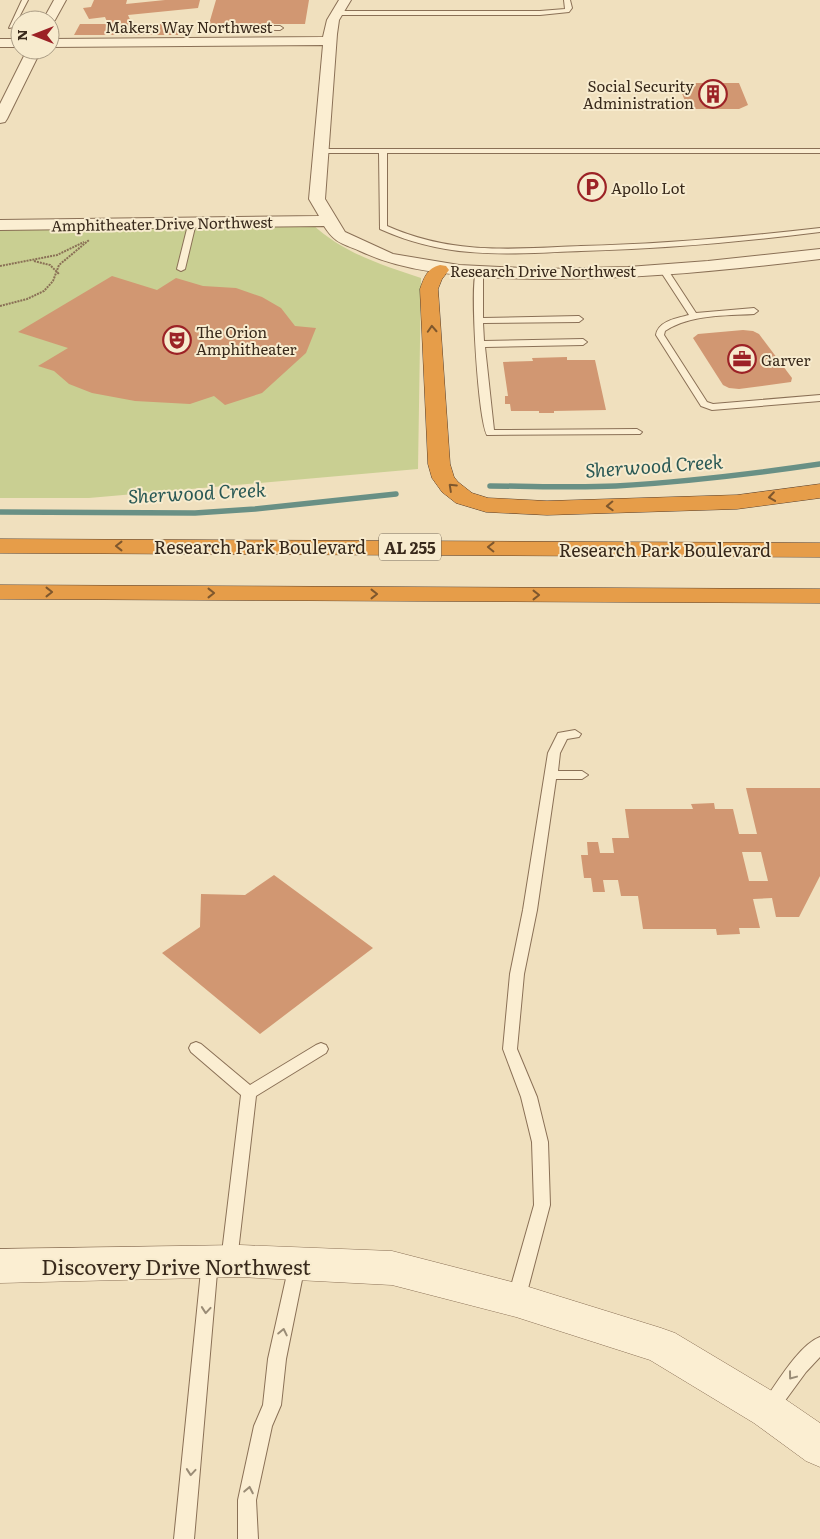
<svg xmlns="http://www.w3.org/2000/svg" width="820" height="1539" viewBox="0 0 820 1539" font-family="Literata,serif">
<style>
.green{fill:#c9cf92}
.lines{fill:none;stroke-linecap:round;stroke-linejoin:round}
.stream{stroke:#699085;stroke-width:5.5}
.building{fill:#d19772;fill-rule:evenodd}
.service-casing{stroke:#8a7056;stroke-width:2}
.minor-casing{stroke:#8a7056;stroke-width:2}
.tertiary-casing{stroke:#8a7056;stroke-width:1}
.motorway-casing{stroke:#573e2b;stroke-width:1}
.path{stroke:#8a7056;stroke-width:2;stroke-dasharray:2 1;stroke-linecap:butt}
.service{fill:#fbeed2;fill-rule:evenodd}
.minor{fill:#fbeed2;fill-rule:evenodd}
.tertiary{fill:#fbeed2;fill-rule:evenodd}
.motorway{fill:#e69d49;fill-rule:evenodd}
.oneway{stroke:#7e572d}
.oneway2{stroke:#9a8c76}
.labels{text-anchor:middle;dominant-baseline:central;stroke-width:4;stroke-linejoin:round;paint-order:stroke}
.far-street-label{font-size:15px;fill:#38291b;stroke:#f7ebce}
.far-poi-label{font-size:15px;fill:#38291b;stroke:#f7ebce;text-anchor:start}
.shield{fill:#f7ebce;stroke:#716351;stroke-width:1}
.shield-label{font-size:16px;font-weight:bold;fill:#38291b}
.street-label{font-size:18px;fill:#38291b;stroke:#f7ebce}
.water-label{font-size:19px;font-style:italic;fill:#2a5955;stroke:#f7ebce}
.near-street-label{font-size:21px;fill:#38291b;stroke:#f7ebce}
</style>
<rect width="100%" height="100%" fill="#f0e0be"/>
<!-- green -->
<path class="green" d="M 312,224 C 343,253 382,265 421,278 L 418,469 L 89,498 L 0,498 L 0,225 Z"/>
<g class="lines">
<!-- stream -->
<path class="stream" d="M 490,486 C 532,486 574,488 616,486 C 684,482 752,474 820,464
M 0,512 L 195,513 L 255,509 L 396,494"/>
</g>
<!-- building -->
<path class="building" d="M 94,0 L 127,0 L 126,4 L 165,0 L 200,0 L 198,8 L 128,15 L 132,24 L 182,24 L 178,35 L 74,35 L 80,24 L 108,24 L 105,17 L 89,19 L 83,8 L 91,7 Z
M 216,0 L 309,0 L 305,24 L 209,24 Z
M 678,83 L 739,83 L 748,105 L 739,109 L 688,109 Z
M 112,276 L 157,290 L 176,278 L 203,286 L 236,288 L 262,297 L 281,308 L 295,326 L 316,328 L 306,353 L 262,393 L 225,405 L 214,396 L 190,404 L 135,401 L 92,393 L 69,384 L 54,371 L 38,366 L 68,348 L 18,332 Z
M 743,330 L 753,331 L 759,334 L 792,378 L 791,382 L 739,389 L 729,388 L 723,385 L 693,338 L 698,334 Z
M 567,357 L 567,360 L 595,360 L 606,410 L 554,411 L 554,413 L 539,413 L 539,411 L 511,411 L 510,404 L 505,404 L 505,396 L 508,396 L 503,362 L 533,361 L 532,358 Z
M 746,788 L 820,788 L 820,876 L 799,917 L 776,917 L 772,898 L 753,899 L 760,928 L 739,928 L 740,934 L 717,935 L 716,929 L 643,929 L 638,896 L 621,896 L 618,880 L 603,880 L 605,892 L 593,892 L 591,878 L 584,878 L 581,855 L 588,855 L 587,842 L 598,842 L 600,853 L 614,853 L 612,838 L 629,838 L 625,809 L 693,809 L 691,804 L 714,803 L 715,809 L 733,809 L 739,834 L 757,834 ZM 742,852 L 761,852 L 768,881 L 749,881 Z
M 274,875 L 373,948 L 260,1034 L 162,953 L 200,927 L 201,894 L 245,895 Z"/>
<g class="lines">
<defs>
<path id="service" d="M 22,0 L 28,0 L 14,27 L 9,28 Z
M 564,0 L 570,0 L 572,8 L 569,12 L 540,15 L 336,15 L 333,13 L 336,11 L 540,11 L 565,9 Z
M 208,26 L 280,26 L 283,28 L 280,30 L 206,29 Z
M 318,149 L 820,149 L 820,153 L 387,153 L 387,226 C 452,255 512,249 581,246 C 661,244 741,237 820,228 L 820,232 C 741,242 661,249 581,251 C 508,254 449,260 380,229 L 379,153 L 321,153 L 317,151 Z
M 189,221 L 196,223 L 185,269 L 181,271 L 177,269 Z
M 660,267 L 666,267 L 696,313 L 754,308 L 758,311 L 754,314 C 724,316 691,314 665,331 L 664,335 L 707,402 L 713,404 L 820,395 L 820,401 L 712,410 L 701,406 L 656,335 C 658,321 677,318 689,315 L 659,269 Z
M 476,271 L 483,273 L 483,318 L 579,316 L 583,319 L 579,322 L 483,323 L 484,341 L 583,339 L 587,342 L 583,345 L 485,347 L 494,430 L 637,429 L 642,432 L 640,434 L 487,435 C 478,417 470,289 476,271 Z
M 575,730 L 581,734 L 579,737 L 567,739 L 560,753 L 558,771 L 582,771 L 588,775 L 582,779 L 556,779 L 537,910 L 524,974 L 517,1049 L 537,1097 L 548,1142 L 550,1205 L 525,1300 L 522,1305 L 516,1308 L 510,1305 L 507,1300 L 534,1205 L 532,1142 L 521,1097 L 503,1049 L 510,974 L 523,910 L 548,753 L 558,733 Z
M 196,1042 L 201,1044 L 250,1085 L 316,1045 L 321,1043 L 326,1045 L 328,1049 L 326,1053 L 256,1096 L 237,1261 L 235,1266 L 229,1268 L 223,1266 L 221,1261 L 241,1095 L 191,1052 L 189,1048 L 191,1044 Z
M 210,1254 L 216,1256 L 218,1261 L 194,1539 L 174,1539 L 202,1261 L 204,1256 Z
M 297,1258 L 303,1260 L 305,1265 L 286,1359 L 281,1405 L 272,1426 L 256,1500 L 258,1539 L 238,1539 L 238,1500 L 254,1426 L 263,1405 L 268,1359 L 289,1265 L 291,1260 Z
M 820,1337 L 820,1357 L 806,1372 L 776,1413 L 770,1416 L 764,1413 L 761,1407 L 764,1401 C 777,1383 799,1345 820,1337 Z"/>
<path id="minor" d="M 54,0 L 66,0 L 55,20 L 50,24 L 50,20 L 43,20 Z
M 339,0 L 351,0 L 339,20 L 337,34 L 325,199 L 345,232 L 393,254 L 459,265 L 542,269 L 628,267 L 708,261 L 820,249 L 820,259 C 715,272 609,282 503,278 C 455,275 404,272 360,251 C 341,243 335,243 324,226 L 0,230 L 0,220 L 319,216 L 309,199 L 323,45 L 50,47 L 50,39 L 323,37 L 327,20 Z
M 0,39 L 20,39 L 20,47 L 0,47 Z
M 27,50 L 41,50 L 7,119 L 5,122 L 0,123 L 0,104 Z"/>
<path id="tertiary" d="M 240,1245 L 392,1251 L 516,1283 L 661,1328 L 675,1333 L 782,1397 L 820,1423 L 820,1467 L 806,1461 L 754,1423 L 650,1360 L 516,1317 L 392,1285 L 240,1277 L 0,1283 L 0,1249 Z"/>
<path id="motorway" d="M 440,265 L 446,266 L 449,270 L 442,279 L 438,289 L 450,464 L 454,477 L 458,482 L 472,493 L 488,498 L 547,501 L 737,495 L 820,484 L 820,498 L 737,509 L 547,515 L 486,512 L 456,503 L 442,492 L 432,478 L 428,464 L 420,289 C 424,278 427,268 440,265 Z
M 0,539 L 820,543 L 820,557 L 0,553 Z
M 0,585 L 820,589 L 820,603 L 0,599 Z"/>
</defs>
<!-- service casing -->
<use href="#service" class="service-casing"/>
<!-- minor casing -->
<use href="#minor" class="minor-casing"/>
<!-- tertiary casing -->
<use href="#tertiary" class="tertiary-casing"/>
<!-- motorway casing -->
<use href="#motorway" class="motorway-casing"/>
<!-- path -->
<path class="path" d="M 34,261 L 50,265 L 59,274
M 0,266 L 57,255 L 84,242
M 0,306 L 27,299 L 44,291 L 53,281 L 59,265 L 89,240"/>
<!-- service -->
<use href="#service" class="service"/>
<!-- minor -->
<use href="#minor" class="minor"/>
<!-- tertiary -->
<use href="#tertiary" class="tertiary"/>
<!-- motorway -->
<use href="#motorway" class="motorway"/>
</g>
<!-- one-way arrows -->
<defs><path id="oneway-chevron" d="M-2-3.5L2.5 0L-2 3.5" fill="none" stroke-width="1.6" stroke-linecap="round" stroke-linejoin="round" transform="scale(1.25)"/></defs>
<g class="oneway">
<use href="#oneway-chevron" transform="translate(432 329) rotate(-93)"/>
<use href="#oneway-chevron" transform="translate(452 487) rotate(-137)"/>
<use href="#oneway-chevron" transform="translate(772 497) rotate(172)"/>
<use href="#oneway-chevron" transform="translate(610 506) rotate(178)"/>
<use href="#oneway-chevron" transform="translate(119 546) rotate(-180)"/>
<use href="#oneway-chevron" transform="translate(491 547) rotate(-179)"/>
<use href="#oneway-chevron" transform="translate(49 592)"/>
<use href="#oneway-chevron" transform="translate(211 593)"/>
<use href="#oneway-chevron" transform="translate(374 594)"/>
<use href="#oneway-chevron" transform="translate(536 595)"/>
</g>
<g class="oneway2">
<use href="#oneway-chevron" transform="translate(206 1310) rotate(95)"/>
<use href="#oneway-chevron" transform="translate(283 1332) rotate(-78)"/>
<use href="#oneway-chevron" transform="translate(792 1376) rotate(127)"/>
<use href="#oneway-chevron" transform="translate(191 1472) rotate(95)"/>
<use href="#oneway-chevron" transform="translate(249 1490) rotate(-79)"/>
</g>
<!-- icons -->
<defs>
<symbol id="building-ring" viewBox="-11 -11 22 22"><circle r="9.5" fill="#f7ebce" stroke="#9c2226" stroke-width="1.5"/><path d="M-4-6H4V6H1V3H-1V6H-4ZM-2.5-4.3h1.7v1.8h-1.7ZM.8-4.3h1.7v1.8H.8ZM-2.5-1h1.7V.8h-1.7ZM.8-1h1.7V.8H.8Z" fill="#9c2226"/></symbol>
<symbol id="parking-ring" viewBox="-11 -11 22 22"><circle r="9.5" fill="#f7ebce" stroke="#9c2226" stroke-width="1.5"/><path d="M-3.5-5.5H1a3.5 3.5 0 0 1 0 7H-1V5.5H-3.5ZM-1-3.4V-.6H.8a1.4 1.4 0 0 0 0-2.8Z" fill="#9c2226"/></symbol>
<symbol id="theatre-ring" viewBox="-11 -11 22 22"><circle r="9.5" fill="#f7ebce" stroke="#9c2226" stroke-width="1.5"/><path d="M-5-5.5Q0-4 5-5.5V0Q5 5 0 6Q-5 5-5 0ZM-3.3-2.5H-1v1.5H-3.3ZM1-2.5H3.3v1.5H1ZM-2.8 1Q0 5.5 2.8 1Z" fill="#9c2226"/></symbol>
<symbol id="office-ring" viewBox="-11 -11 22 22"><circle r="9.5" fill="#f7ebce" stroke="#9c2226" stroke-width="1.5"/><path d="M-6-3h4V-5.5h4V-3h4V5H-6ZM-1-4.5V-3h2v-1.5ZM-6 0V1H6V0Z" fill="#9c2226"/></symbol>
</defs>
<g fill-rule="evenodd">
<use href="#building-ring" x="697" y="78" width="32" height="32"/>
<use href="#parking-ring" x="576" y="171" width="32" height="32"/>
<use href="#theatre-ring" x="161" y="324" width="32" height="32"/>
<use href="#office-ring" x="726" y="343" width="32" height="32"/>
</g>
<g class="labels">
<!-- far-street labels -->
<g class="far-street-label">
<text x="189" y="26">Makers Way Northwest</text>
<text transform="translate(162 223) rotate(-1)">Amphitheater Drive Northwest</text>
<text x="543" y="270">Research Drive Northwest</text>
</g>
<!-- far-poi labels -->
<g class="far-poi-label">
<text x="694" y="85" text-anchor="end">Social Security<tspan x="694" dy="17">Administration</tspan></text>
<text x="611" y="187">Apollo Lot</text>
<text x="196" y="331">The Orion<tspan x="196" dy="17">Amphitheater</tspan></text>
<text x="761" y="359">Garver</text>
</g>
<!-- shield labels -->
<rect class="shield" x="379" y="533.5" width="62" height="27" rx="4"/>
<g class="shield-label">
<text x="410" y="547">AL 255</text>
</g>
<!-- street labels -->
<g class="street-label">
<text x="260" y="546">Research Park Boulevard</text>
<text x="665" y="549">Research Park Boulevard</text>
</g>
<!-- water labels -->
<g class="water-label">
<text transform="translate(654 465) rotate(-4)">Sherwood Creek</text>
<text transform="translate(197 492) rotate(-3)">Sherwood Creek</text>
</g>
<!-- near-street labels -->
<g class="near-street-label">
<text x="176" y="1265">Discovery Drive Northwest</text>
</g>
</g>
<!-- north arrow -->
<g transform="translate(35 35) rotate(270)"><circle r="24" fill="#f7ebce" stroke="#ab9d86"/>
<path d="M0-4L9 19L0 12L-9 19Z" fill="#9c2226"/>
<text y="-8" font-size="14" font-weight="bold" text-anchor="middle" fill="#38291b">N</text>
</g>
</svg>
